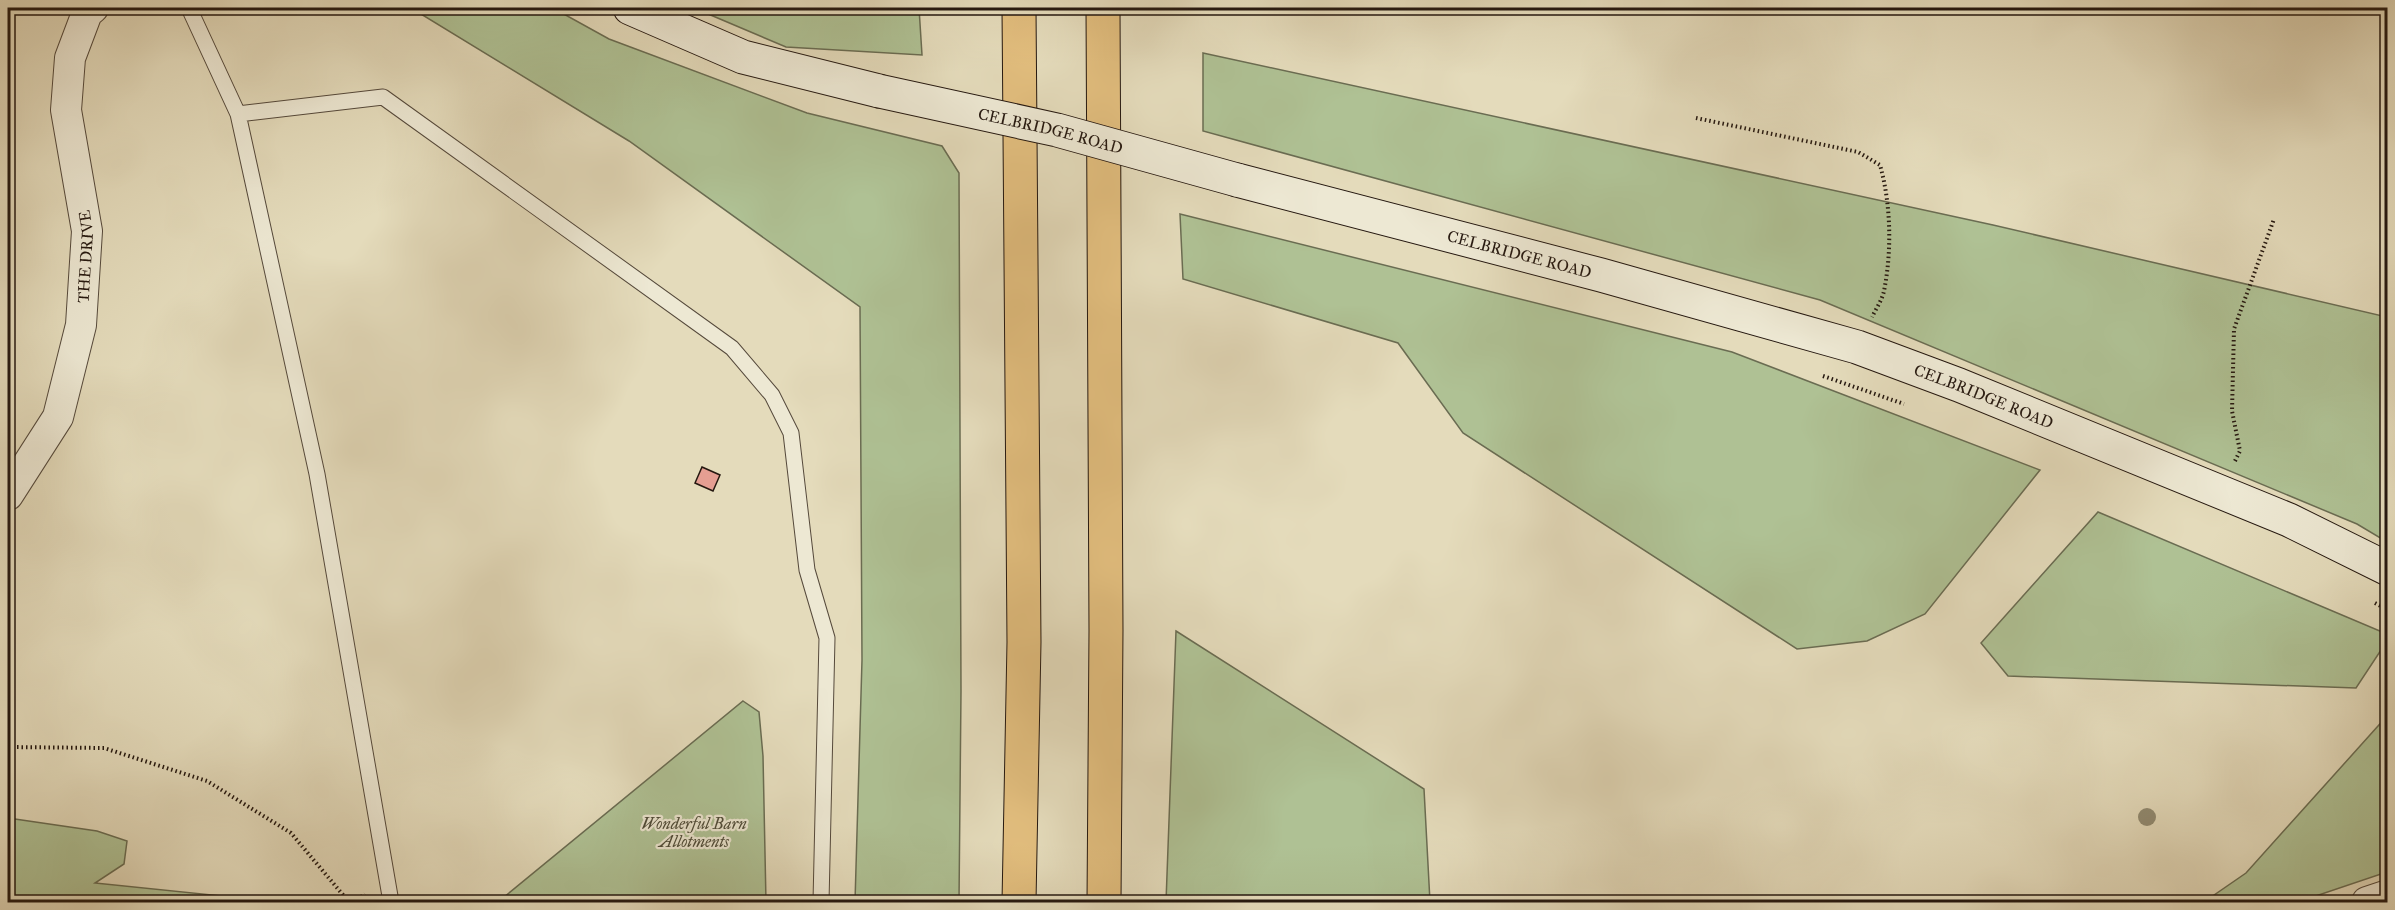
<svg xmlns="http://www.w3.org/2000/svg" width="2395" height="910" viewBox="0 0 2395 910" font-family="'IM FELL Great Primer',serif">
<style>
.green{fill:#afc194;stroke:#6a6c52;stroke-width:1.5}
.building{fill:#e59e92;stroke:#251810;stroke-width:1.5}
.lines{fill:none;stroke-linecap:round;stroke-linejoin:round}
.lane-casing{stroke:#55493b;stroke-width:17}
.street-casing{stroke:#55493b;stroke-width:32}
.secondary-casing{stroke:#251810;stroke-width:35}
.highway-casing{stroke:#251810;stroke-width:35}
.path{stroke:#251810;stroke-width:4;stroke-dasharray:1.5 3;stroke-linecap:butt}
.lane{stroke:#ede8d3;stroke-width:15}
.street{stroke:#ede8d3;stroke-width:30}
.secondary{stroke:#ede8d3;stroke-width:33}
.highway{stroke:#e2be7e;stroke-width:33}
.secondary-bridge-casing{stroke:#251810;stroke-width:35;stroke-linecap:butt}
.secondary-bridge{stroke:#ede8d3;stroke-width:33}
.tree{fill:#928c73}
.labels{text-anchor:middle;dominant-baseline:central;stroke-width:4.5;stroke-linejoin:round;paint-order:stroke}
.street-label{font-size:16px;fill:#251810;stroke:#ede8d3}
.park-label{font-size:16px;font-style:italic;fill:#4e4b38;stroke:#ede8d3}
</style>
<rect width="100%" height="100%" fill="#e4dbbb"/>
<filter id="stains"><feTurbulence type="fractalNoise" baseFrequency=".00333" numOctaves="4"/><feColorMatrix values="0 0 0 0 .2 0 0 0 0 .09 0 0 0 0 .02 0 0 0 .5 -.17"/></filter>
<radialGradient id="worn" r=".72"><stop offset=".6" stop-color="#630" stop-opacity="0"/><stop offset="1" stop-color="#630" stop-opacity=".3"/></radialGradient>
<!-- green -->
<path class="green" d="M 411,8 L 553,8 L 609,39 L 807,113 L 942,146 L 959,173 L 961,691 L 959,902 L 855,902 L 862,660 L 860,307 L 629,141 Z
M 694,8 L 919,8 L 922,55 L 786,47 Z
M 1203,53 L 1993,225 L 2387,317 L 2387,542 L 2357,524 L 1820,300 L 1203,131 Z
M 1180,214 L 1732,352 L 2040,470 L 1925,614 L 1867,641 L 1797,649 L 1463,433 L 1398,343 L 1183,279 Z
M 2098,512 L 2387,634 L 2387,641 L 2356,688 L 2008,676 L 1981,643 Z
M 1176,631 L 1424,789 L 1430,902 L 1166,902 Z
M 743,701 L 759,712 L 763,756 L 766,902 L 498,902 Z
M 2387,716 L 2387,872 L 2298,902 L 2204,902 L 2246,873 Z
M 8,818 L 97,831 L 127,841 L 124,864 L 95,883 L 232,897 L 228,902 L 8,902 Z"/>
<!-- building -->
<path class="building" d="M 702,467 L 720,475 L 713,491 L 695,483 Z"/>
<g class="lines">
<defs>
<path id="lane" d="M 189,8 L 238,114 L 317,474 L 391,902
M 238,114 L 383,97 L 732,348 L 772,395 L 791,433 L 807,570 L 827,638 L 821,902"/>
<g id="street">
<path id="s1" d="M 8,495 L 58,417 L 81,325 L 87,231 L 66,110 L 70,58 L 87,13 L 93,8"/>
<path d="M 2367,902 L 2388,895"/>
</g>
<g id="secondary">
<path d="M 630,8 L 743,57 L 879,91"/>
<path id="s2" d="M 1237,180 L 1601,275 L 1857,347 L 1959,385 L 2289,520 L 2388,569"/>
</g>
<path id="highway" d="M 1019,8 L 1024,642 L 1019,902
M 1103,8 L 1106,630 L 1104,902"/>
</defs>
<!-- lane casing -->
<use href="#lane" class="lane-casing"/>
<!-- street casing -->
<use href="#street" class="street-casing"/>
<!-- secondary casing -->
<use href="#secondary" class="secondary-casing"/>
<!-- highway casing -->
<use href="#highway" class="highway-casing"/>
<!-- path -->
<path class="path" d="M 1696,118 L 1858,152 L 1880,165 C 1891,204 1892,251 1884,291 C 1882,300 1876,309 1872,317
M 1823,376 L 1904,404
M 2235,461 L 2240,451 L 2232,411 L 2234,329 L 2274,219
M 2375,603 L 2388,610
M 8,747 L 104,748 L 207,781 L 291,833 L 349,902
M 354,902 L 365,894"/>
<!-- lane -->
<use href="#lane" class="lane"/>
<!-- street -->
<use href="#street" class="street"/>
<!-- secondary -->
<use href="#secondary" class="secondary"/>
<!-- highway -->
<use href="#highway" class="highway"/>
<defs>
<g id="secondary-bridge">
<path id="s3" d="M 879,91 L 1057,130 L 1237,180"/>
</g>
</defs>
<!-- secondary-bridge casing -->
<use href="#secondary-bridge" class="secondary-bridge-casing"/>
<!-- secondary-bridge -->
<use href="#secondary-bridge" class="secondary-bridge"/>
</g>
<!-- trees -->
<circle class="tree" cx="2147" cy="817" r="9"/>
<g class="labels">
<!-- street labels -->
<g class="street-label">
<text stroke="none"><textPath href="#s3" startOffset="176">CELBRIDGE ROAD</textPath></text>
<text stroke="none"><textPath href="#s2" startOffset="292">CELBRIDGE ROAD</textPath></text>
<text stroke="none"><textPath href="#s1" startOffset="256">THE DRIVE</textPath></text>
<text stroke="none"><textPath href="#s2" startOffset="778">CELBRIDGE ROAD</textPath></text>
</g>
<!-- park labels -->
<g class="park-label">
<text x="694" y="823">Wonderful Barn<tspan x="694" dy="18">Allotments</tspan></text>
</g>
</g>
<!-- margin -->
<rect width="2395" height="910" fill="none" stroke="#e4dbbb" stroke-width="30"/>
<rect x="9" y="9" width="2377" height="892" fill="none" stroke="#251810" stroke-width="3"/>
<rect x="15" y="15" width="2365" height="880" fill="none" stroke="#251810" stroke-width="1.5"/>
<rect width="100%" height="100%" filter="url(#stains)"/>
<rect width="100%" height="100%" fill="url(#worn)"/>
</svg>
